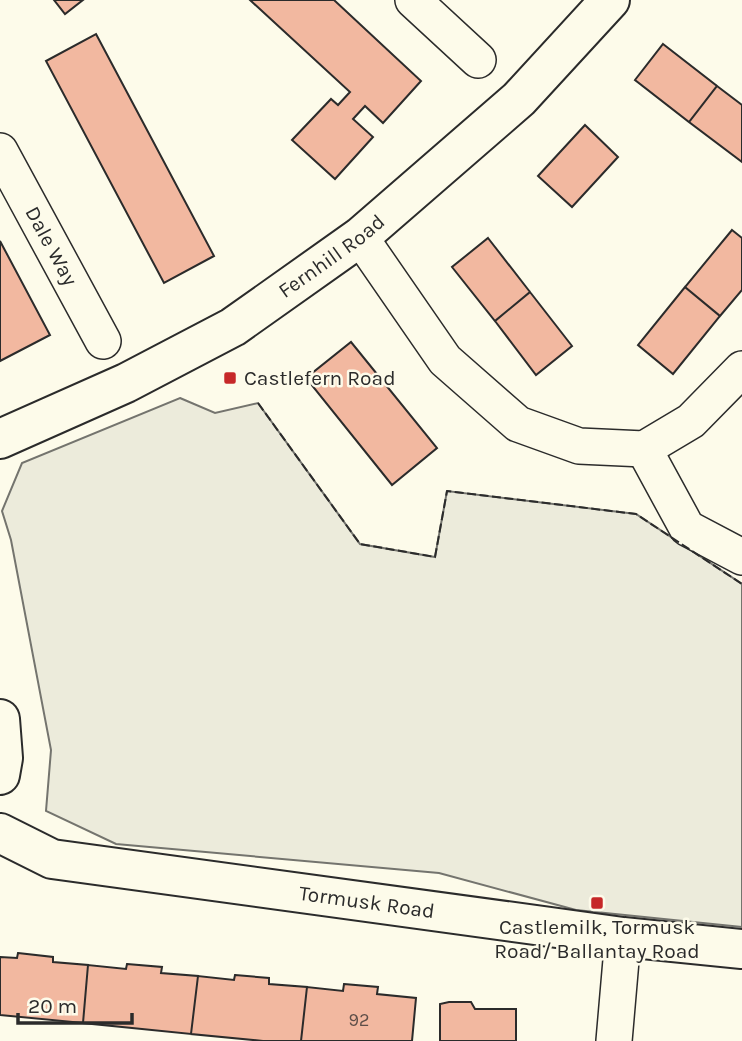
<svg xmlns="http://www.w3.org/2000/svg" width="742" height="1041" viewBox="0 0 742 1041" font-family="Karla,sans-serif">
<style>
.green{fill:#ecebdb;stroke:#74746e;stroke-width:2}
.building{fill:#f2b8a0;stroke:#2b2b2b;stroke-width:2}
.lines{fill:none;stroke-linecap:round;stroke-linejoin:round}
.minor-casing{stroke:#2b2b2b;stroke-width:38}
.tertiary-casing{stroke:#2b2b2b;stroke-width:42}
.minor{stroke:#fdfbea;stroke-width:35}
.tertiary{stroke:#fdfbea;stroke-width:38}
.fence{stroke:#2b2b2b;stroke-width:2;stroke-dasharray:9 3.5;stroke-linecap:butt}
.poi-dot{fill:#c62828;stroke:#fdfbea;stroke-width:2.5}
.labels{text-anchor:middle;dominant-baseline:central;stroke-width:5;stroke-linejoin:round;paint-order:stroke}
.number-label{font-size:18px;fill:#5d4e48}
.street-label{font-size:21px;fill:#2b2b2b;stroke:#fdfbea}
.poi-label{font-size:21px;fill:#2b2b2b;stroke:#fdfbea;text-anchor:start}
</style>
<rect width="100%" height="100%" fill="#fdfbea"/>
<!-- green -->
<path class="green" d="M 180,398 L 215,413 L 258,403 L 360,544 L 435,557 L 447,491 L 636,514 L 742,584 L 742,927 L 576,910 L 439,873 L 116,844 L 46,811 L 51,750 L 11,540 L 2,511 L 22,463 Z"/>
<!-- building -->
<path class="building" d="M 54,0 L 83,0 L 65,14 Z
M 250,0 L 334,0 L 421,81 L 383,123 L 365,106 L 353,119 L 373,137 L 335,179 L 292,140 L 331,99 L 338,105 L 350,92 Z
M 96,34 L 214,256 L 164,283 L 46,61 Z
M 663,44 L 717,86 L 689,122 L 635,80 Z
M 717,86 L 742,105 L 742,162 L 689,122 Z
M 585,125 L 618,157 L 572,207 L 538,176 Z
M 732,230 L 742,238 L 742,290 L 720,316 L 685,287 Z
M 488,238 L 530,292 L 495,321 L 452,267 Z
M 0,241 L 50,335 L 0,361 Z
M 685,287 L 720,316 L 673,374 L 638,345 Z
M 530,292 L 572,346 L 536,375 L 495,321 Z
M 351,342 L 437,448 L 392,485 L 306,378 Z
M 18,953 L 53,957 L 53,962 L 88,965 L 83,1023 L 0,1015 L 0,957 L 17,958 Z
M 127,964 L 162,967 L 161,973 L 198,976 L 191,1034 L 83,1023 L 88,965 L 126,969 Z
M 235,975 L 269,978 L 269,984 L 307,987 L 301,1041 L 263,1041 L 191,1034 L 198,976 L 234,980 Z
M 344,984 L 378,987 L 377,994 L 416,998 L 412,1041 L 301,1041 L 307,987 L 343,991 Z
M 449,1002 L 471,1002 L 475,1009 L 516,1009 L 516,1041 L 440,1041 L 440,1004 Z"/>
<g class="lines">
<defs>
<g id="minor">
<path d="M 413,0 L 478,60"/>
<path id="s1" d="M 0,151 L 103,341"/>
<path d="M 360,237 L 445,360 L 518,424 L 579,446 L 644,449 L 691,421 L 742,369"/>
<path d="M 644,449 L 687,528 L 742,557"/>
<path d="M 614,1041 L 623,937"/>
</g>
<g id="tertiary">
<path id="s2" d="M 0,439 L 126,383 L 233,327 L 360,237 L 519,99 L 610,0"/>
<path d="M 0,719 L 3,758 L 0,775"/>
<path id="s3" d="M 0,833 L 52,859 L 623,937 L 742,949"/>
</g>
</defs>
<!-- minor casing -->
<use href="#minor" class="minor-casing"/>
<!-- tertiary casing -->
<use href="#tertiary" class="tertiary-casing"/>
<!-- minor -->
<use href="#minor" class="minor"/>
<!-- tertiary -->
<use href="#tertiary" class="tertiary"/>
<!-- fence -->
<path class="fence" d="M 258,403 L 360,544 L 435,557 L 447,491 L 636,514 L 742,584"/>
</g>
<!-- markers -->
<g class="poi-dot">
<rect x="223" y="371" width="14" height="14" rx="3.5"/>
<rect x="590" y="896" width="14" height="14" rx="3.5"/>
</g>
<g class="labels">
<!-- number labels -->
<g class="number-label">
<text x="359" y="1020">92</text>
</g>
<!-- street labels -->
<g class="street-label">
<text stroke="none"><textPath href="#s1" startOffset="108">Dale Way</textPath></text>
<text stroke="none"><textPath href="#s2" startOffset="380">Fernhill Road</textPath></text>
<text stroke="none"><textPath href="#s3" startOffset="376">Tormusk Road</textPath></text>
</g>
<!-- poi labels -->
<g class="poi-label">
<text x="244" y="378">Castlefern Road</text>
<text x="597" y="927" text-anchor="middle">Castlemilk, Tormusk<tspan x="597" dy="24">Road/ Ballantay Road</tspan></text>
</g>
</g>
<!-- scale -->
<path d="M18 1013v10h114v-10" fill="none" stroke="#2b2b2b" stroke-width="3.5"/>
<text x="28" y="1013" font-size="21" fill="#2b2b2b" stroke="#fdfbea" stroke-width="5" paint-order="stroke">20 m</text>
</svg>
